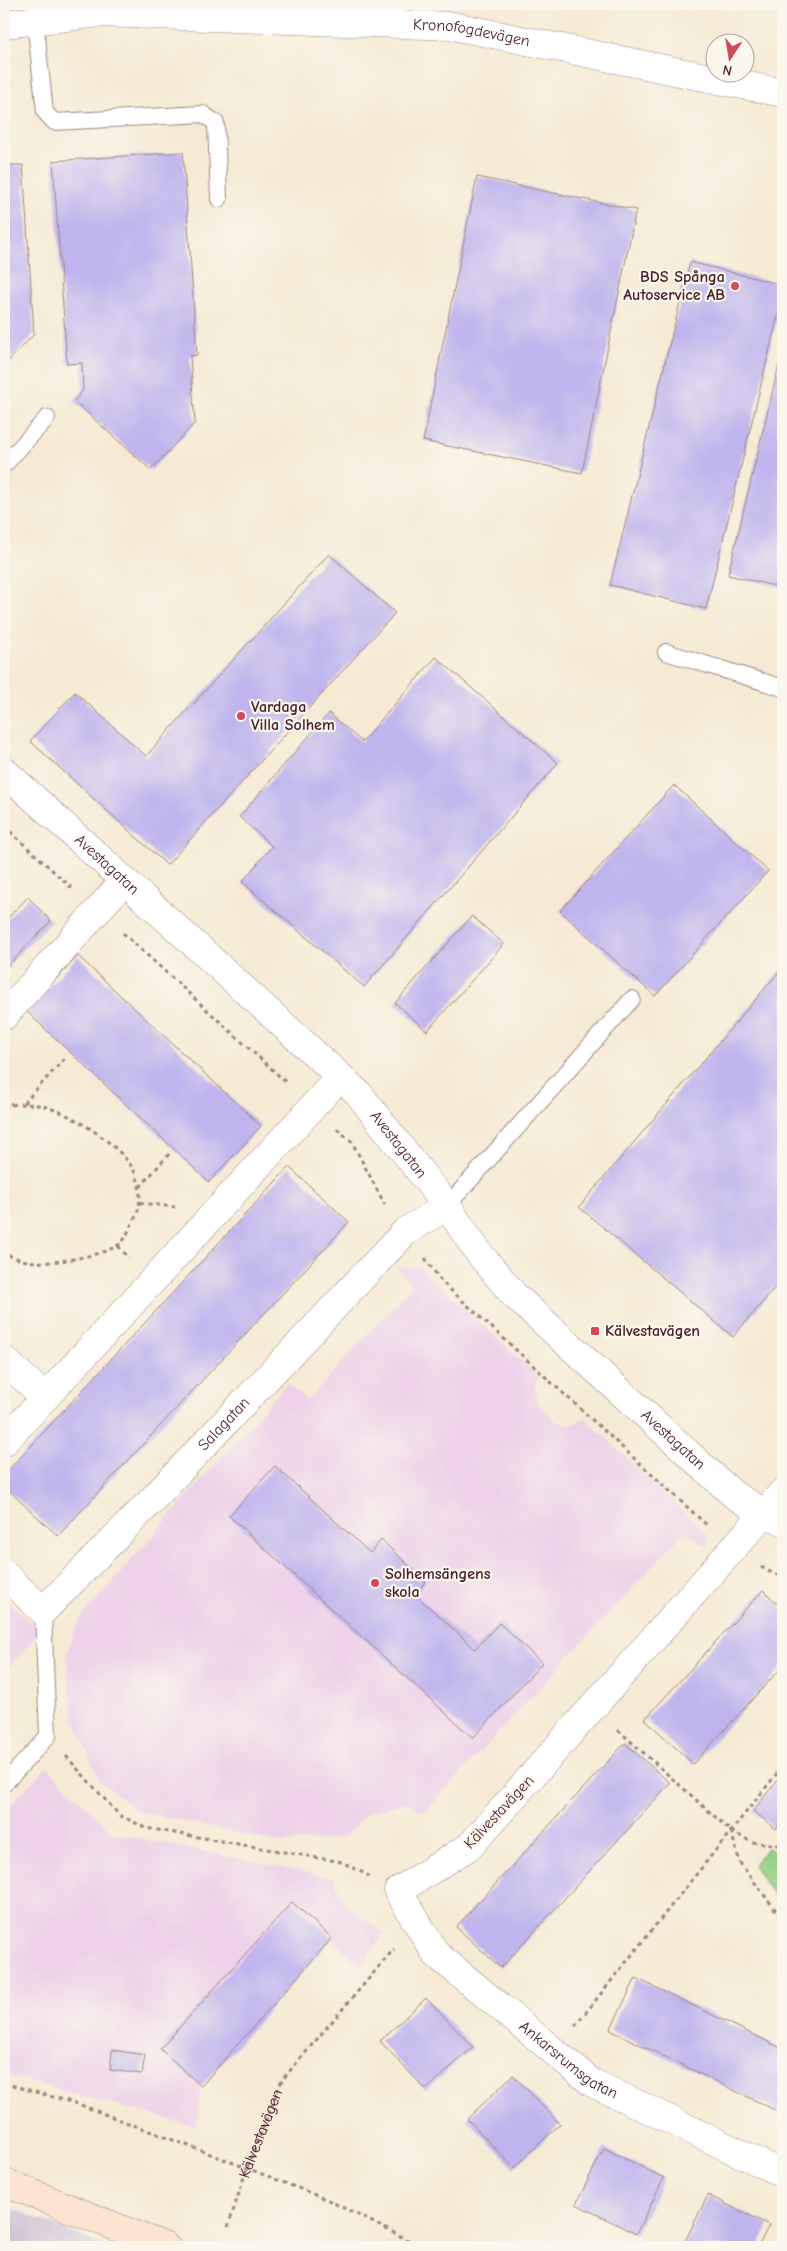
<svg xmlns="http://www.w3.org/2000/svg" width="787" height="2251" viewBox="0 0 787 2251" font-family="'Comic Neue',sans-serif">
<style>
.built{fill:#edd1e9}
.industrial{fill:#ccbfd4}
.green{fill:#97d286;stroke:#707858}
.building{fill:#bfb4ed}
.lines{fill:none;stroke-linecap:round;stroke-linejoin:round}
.lane-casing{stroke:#a08480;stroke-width:18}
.street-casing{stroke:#a08480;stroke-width:29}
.secondary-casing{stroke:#a08480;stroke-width:29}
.path{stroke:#a08480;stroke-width:3;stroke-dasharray:4 4;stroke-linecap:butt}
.lane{stroke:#fff;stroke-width:16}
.street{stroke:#fff;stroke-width:28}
.secondary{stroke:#fde4d0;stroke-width:28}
.poi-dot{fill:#d1495b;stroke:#fbf7ec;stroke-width:2}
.labels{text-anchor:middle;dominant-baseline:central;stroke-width:4.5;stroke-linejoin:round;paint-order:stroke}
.street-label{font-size:16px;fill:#4a1f2b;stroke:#fbf7ec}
.poi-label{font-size:16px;font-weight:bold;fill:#4a1f2b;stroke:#fbf7ec;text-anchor:start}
</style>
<rect width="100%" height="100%" fill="#fbf7ec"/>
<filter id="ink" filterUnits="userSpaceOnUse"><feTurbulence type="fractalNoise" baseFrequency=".02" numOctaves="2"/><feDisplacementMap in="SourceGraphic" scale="10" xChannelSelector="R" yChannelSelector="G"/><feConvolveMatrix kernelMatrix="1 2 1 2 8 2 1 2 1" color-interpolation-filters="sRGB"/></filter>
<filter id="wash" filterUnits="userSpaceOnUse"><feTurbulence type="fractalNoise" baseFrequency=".0096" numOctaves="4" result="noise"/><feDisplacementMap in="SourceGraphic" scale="20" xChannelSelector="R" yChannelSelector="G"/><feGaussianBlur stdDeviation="1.12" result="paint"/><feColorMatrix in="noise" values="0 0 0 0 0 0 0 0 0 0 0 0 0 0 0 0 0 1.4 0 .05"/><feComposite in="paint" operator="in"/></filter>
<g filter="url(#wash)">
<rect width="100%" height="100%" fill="#f5ead4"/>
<!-- built -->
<path class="built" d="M 396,1267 L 419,1267 L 539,1377 L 535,1386 L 538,1404 L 557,1422 L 571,1425 L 585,1418 L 708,1535 L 707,1546 L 684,1532 L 425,1812 L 405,1802 L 367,1813 L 344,1838 L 280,1843 L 137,1811 L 100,1781 L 74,1720 L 66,1654 L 80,1619 L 287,1383 L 307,1401 L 412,1286 Z
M 4,1598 L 40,1631 L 4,1673 Z
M 47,1767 L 113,1833 L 334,1878 L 344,1904 L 384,1933 L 360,1966 L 332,1938 L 201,2086 L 197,2127 L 4,2075 L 4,1811 Z"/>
<!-- industrial -->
<path class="industrial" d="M 4,2205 L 106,2247 L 107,2247 L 4,2247 Z"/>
<!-- green -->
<path class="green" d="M 767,1848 L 783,1856 L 783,1905 L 777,1900 L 753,1865 Z"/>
<g id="blocks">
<!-- building -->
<path class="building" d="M 183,152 L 197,355 L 190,356 L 195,423 L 151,470 L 74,401 L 83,390 L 82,363 L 67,364 L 53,161 Z
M 4,165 L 23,165 L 34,334 L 4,366 Z
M 477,177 L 636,210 L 582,473 L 423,441 Z
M 690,262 L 783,285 L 783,295 L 706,609 L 610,585 Z
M 783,348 L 783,588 L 728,575 Z
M 329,554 L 395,613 L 167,865 L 30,741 L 75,692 L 146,756 Z
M 436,657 L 558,763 L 364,987 L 242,882 L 272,846 L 239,817 L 329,713 L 362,742 Z
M 674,785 L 768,871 L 655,996 L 560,911 Z
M 28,897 L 51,921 L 4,970 L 4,922 Z
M 472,916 L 504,944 L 427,1031 L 395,1003 Z
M 78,956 L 261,1126 L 209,1182 L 26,1011 Z
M 783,967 L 783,1278 L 733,1337 L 579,1207 Z
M 289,1167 L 349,1222 L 58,1536 L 4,1486 L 4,1475 Z
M 4,1381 L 9,1385 L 4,1391 Z
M 275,1466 L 370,1553 L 381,1540 L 426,1581 L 415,1594 L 475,1649 L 499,1623 L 542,1663 L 473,1738 L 229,1516 Z
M 763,1590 L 783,1609 L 783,1666 L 693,1764 L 645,1719 Z
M 625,1743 L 670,1783 L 501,1968 L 456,1927 Z
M 783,1773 L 783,1820 L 776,1829 L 753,1811 Z
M 292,1902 L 332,1938 L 201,2086 L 160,2049 Z
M 636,1978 L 783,2049 L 783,2114 L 610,2030 Z
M 426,1998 L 473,2047 L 426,2090 L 380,2041 Z
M 112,2050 L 145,2055 L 142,2074 L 110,2070 Z
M 513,2075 L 560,2124 L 514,2168 L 467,2119 Z
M 604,2148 L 664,2178 L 636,2234 L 576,2204 Z
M 708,2195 L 769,2225 L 758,2247 L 682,2247 Z"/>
</g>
</g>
<g filter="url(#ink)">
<use href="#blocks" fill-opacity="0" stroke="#a08480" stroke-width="1"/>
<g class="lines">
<defs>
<path id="lane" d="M 35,20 L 45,112 L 54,122 L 203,114 L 216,123 L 219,199
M 4,465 L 47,418
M 666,652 L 783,688
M 447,1206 L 632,999
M 4,1784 L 48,1736 L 43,1611"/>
<g id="street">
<path id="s2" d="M 4,24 L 101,13 L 453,26 L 783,93"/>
<path id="s3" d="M 4,771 L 358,1093 L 447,1206 L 478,1252 L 514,1295 L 734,1495 L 764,1513 L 783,1521"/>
<path d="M 4,1016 L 124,881"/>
<path d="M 4,1360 L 45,1397"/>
<path d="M 4,1442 L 340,1077"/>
<path id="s4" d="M 783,1492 L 470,1846 L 398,1891 L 436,1954 L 591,2082 L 783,2174"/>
<path id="s5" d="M 4,1574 L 43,1611 L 150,1502 L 405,1232 L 447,1206"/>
</g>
<path id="secondary" d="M 4,2182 L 166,2247"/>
</defs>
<!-- lane casing -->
<use href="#lane" class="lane-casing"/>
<!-- street casing -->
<use href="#street" class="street-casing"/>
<!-- secondary casing -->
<use href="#secondary" class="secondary-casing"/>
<!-- path -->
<g class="path">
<path d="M 4,826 L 73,889"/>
<path d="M 123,933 L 288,1084"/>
<path d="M 4,1098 L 13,1105"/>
<path d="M 24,1103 L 65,1058"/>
<path d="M 4,1106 C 17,1104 29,1103 42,1106 C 69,1111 124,1147 135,1173 C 143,1190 141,1209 132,1224 C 129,1229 127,1236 123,1241 C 116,1250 89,1256 78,1258 C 51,1263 29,1266 4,1253"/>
<path d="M 337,1129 L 352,1142 L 385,1205"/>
<path d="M 140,1187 L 169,1154"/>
<path d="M 140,1203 L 175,1207"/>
<path d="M 118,1246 L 129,1258"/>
<path d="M 425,1258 L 441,1281 L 709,1527"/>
<path d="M 761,1567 L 772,1573 L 783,1576"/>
<path d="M 618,1730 L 731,1831 L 740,1863 L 783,1920"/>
<path d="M 66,1756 L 119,1815 L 146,1828 L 342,1862 L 369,1876"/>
<path d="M 731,1831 L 752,1842 L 783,1846"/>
<path d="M 575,2026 L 783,1766"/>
<path d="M 4,2083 L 78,2104 L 247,2168 L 328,2200 L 422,2247"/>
<path id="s1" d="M 228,2227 L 247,2168 L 282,2080 L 394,1949"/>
</g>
<!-- lane -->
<use href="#lane" class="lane"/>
<!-- street -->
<use href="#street" class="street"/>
<!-- secondary -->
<use href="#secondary" class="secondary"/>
</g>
</g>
<!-- markers -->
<g class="poi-dot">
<circle cx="735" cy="286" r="5"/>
<circle cx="241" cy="716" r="5"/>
<rect x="590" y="1326" width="10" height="10" rx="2.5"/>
<circle cx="375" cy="1583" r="5"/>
</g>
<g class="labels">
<!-- street labels -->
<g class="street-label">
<text stroke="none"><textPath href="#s2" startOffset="469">Kronofogdevägen</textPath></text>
<text stroke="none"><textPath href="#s3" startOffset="139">Avestagatan</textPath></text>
<text stroke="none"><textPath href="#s3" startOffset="544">Avestagatan</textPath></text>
<text stroke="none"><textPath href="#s5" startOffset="314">Salagatan</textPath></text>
<text stroke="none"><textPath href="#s3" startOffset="949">Avestagatan</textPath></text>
<text transform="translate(499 1812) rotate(-47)">Kälvestavägen</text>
<text stroke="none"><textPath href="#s4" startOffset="801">Ankarsrumsgatan</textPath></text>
<text stroke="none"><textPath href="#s1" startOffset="99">Kälvestavägen</textPath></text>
</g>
<!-- poi labels -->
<g class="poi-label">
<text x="725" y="277" text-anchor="end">BDS Spånga<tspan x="725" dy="18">Autoservice AB</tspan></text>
<text x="251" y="707">Vardaga<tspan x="251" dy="18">Villa Solhem</tspan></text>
<text x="605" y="1331">Kälvestavägen</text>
<text x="385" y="1574">Solhemsängens<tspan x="385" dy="18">skola</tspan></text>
</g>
</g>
<!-- margin -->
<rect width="787" height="2251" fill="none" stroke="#fbf7ec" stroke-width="20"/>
<!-- north arrow -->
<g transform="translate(730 58) rotate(192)"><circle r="24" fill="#fbf7ec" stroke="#b4a19f"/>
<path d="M0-4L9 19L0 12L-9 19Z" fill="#d1495b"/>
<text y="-8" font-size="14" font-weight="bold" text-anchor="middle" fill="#4a1f2b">N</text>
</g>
</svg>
